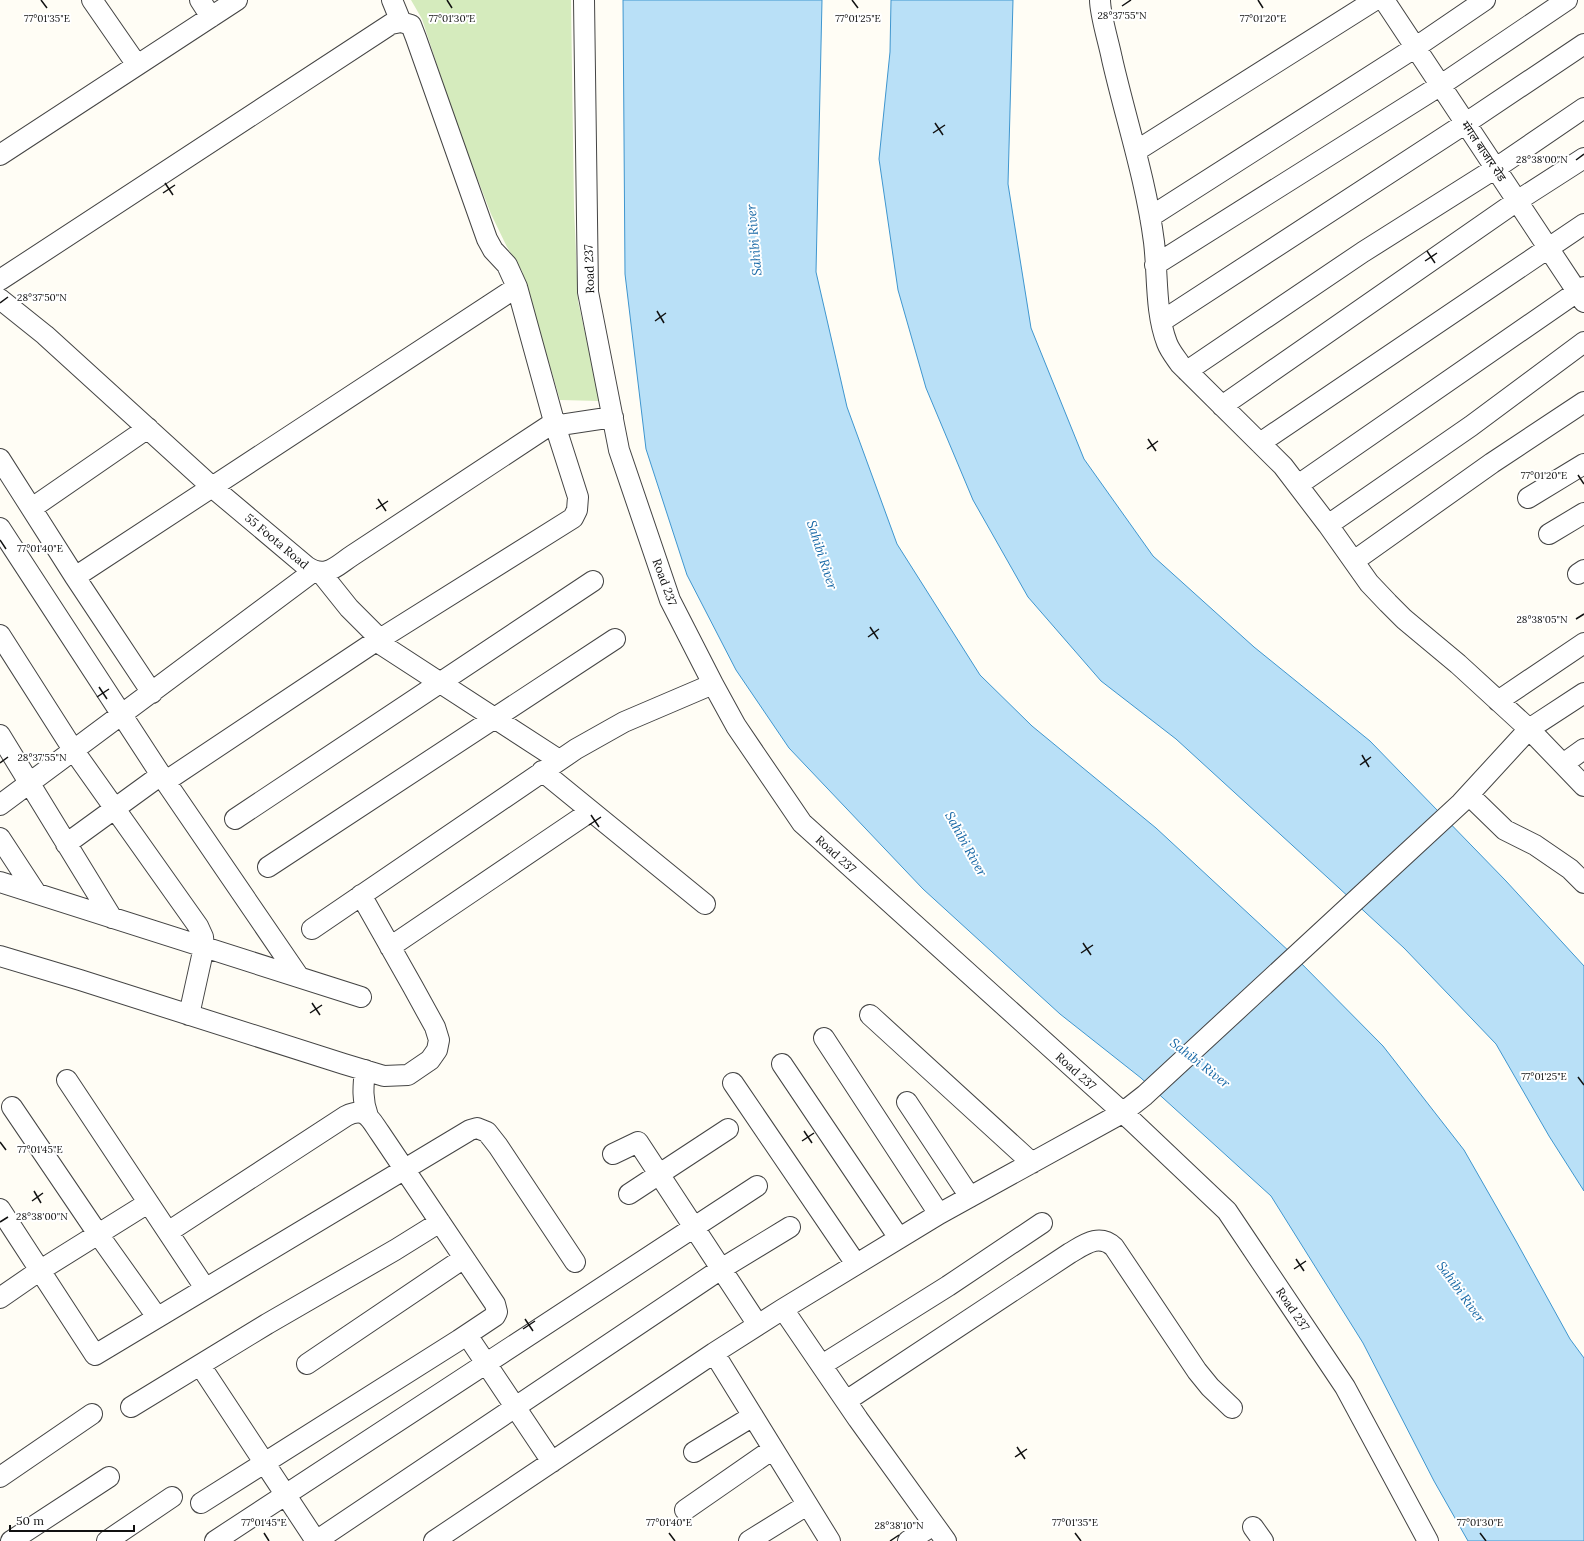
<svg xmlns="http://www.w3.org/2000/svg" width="1584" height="1541" viewBox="0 0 1584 1541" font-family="Lora,'Noto Sans Devanagari',serif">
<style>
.green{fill:#d5ebbd}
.water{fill:#b9e0f7;stroke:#3f96cf}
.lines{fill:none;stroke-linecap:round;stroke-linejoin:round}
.minor-casing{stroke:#444;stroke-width:22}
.minor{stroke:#fff;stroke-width:20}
.ticks{fill:none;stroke:#111;stroke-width:1.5}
.labels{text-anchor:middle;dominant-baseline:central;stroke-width:4;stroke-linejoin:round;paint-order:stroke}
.street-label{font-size:12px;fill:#111;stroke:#fff}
.water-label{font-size:13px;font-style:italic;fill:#1768a6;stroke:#fff}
.ticks-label{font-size:10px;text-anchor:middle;fill:#111;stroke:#fff;stroke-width:4;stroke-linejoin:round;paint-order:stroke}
</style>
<rect width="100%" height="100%" fill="#fffdf5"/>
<!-- green -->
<path class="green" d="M 411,0 L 571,0 L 574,207 L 578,301 L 600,401 L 560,400 L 522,271 L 507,247 L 491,214 L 456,123 L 422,19 Z"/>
<!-- water -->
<path class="water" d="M 623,0 L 822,0 L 816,272 L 847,407 L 897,544 L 980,675 L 1032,726 L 1156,828 L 1291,953 L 1383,1046 L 1464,1150 L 1516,1241 L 1570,1339 L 1584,1358 L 1584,1541 L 1468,1541 L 1434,1481 L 1363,1343 L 1271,1196 L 1141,1078 L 1060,1014 L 923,889 L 789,748 L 736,670 L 687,575 L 646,449 L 625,274 Z
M 891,0 L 1013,0 L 1008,184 L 1031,328 L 1084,459 L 1153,556 L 1254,647 L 1370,741 L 1506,881 L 1584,966 L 1584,1191 L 1549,1136 L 1496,1044 L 1404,948 L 1339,888 L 1176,739 L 1101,681 L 1028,597 L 973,500 L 926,388 L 898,290 L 879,159 L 890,52 Z"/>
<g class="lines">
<defs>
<path id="minor" d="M 92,0 L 137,65
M 200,0 L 211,17
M 392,0 L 401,22
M 584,0 L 588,292 L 619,450 L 670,600 L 713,684 L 736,726 L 802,823 L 1131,1120 L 1227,1211 L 1345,1387 L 1428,1541
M 1100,0 C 1100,15 1109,43 1112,59 C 1126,120 1146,180 1154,242 C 1158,275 1155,312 1167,343 C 1170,351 1176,358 1180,364 L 1283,466 L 1328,525 L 1369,583 L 1388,603 L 1404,619 L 1458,664 L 1529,729 L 1584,786
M 1384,0 L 1584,302
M 1136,151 L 1375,0
M 0,155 L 237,0
M 1150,217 L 1416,47 L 1485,0
M 1155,265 L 1441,85 L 1567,0
M 0,280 L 391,24 L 401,22 L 411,25 L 416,38 L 487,239 L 493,250 L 507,265 L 517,287
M 0,299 L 45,335 L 212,487 L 306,566 C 326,580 336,566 353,555 L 547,427 L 613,417
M 1162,321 L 1466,123 L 1584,44
M 1187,371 L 1363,252 L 1496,168 L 1584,108
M 1222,406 L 1517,201 L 1584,158
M 1260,443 L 1584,224
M 0,459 L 75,577 L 152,693
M 1298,485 L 1584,287
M 1528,498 L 1584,464
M 32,508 L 148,428
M 1328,525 L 1471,426 L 1584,342
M 0,528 L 161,775 L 299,977
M 1549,534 L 1584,513
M 1354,561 L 1492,463 L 1584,402
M 321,573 L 349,608 L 380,639
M 1578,574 L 1584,570
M 75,577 L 517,287 L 555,425 L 578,497 L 577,510 L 573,518 L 380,639 L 376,641 L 166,781
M 0,635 L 74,751 L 198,926 L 203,937 L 204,947 L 189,1015
M 376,641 L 559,760
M 1498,701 L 1584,643
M 0,735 L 112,918
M 1563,764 L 1584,749
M 542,771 L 705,904
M 1469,795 L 1505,830 L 1535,845 L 1570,869 L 1584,883
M 0,805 L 314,571
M 235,819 L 593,581
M 0,838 L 36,893
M 66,844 L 161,775
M 268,867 L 615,639
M 0,882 L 361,997
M 312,929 L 576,749 L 624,722 L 713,684
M 390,947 L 591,811
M 0,956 L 80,980 L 344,1064 L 384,1076 L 408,1075 L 430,1060 L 437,1050 L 439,1040 L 435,1027 L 413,987 L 361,895
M 870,1015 L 1032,1163
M 824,1038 L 939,1214
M 782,1064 L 899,1238
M 365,1070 C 363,1087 362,1100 368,1116
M 67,1080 L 205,1288
M 733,1083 L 856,1264
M 907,1102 L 970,1197
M 12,1107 L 98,1234 L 157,1317
M 613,1154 L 638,1142 L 758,1325
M 629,1194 L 728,1129
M 0,1209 L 95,1355 L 470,1130 L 477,1128 L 487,1132 L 498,1146 L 575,1262
M 168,1232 L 346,1116 C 366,1106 370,1119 380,1133 L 495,1304 L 497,1312 L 495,1316 L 459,1340 L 201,1503
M 0,1298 L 39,1271 L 148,1203
M 783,1309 L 858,1419 L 946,1541
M 467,1335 L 552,1462
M 714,1353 L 830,1541
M 307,1364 L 464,1258
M 200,1365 L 316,1541
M 822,1365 L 948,1286 L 1042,1223
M 846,1401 L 1070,1253 C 1084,1245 1099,1233 1114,1247 L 1197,1371 L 1210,1387 L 1232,1408
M 131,1407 L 267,1324 L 395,1250 L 440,1222
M 694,1452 L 753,1416
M 0,1477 L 92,1414
M 685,1510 L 773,1449
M 1253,1527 L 1263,1541
M 11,1541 L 109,1477
M 107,1541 L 172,1497
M 215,1541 L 757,1186
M 316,1541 L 721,1269 L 790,1227
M 434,1541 L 714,1353 L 783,1309 L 939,1214 L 1122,1113 L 1145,1095 L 1461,803 L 1529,729 L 1584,693
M 749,1541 L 807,1505
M 908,1541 L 934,1525"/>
</defs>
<!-- minor casing -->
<use href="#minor" class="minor-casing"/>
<!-- minor -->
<use href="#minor" class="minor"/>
</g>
<!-- ticks -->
<path class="ticks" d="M 41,0 L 47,8M 447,0 L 452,8M 852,0 L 858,8M 1258,0 L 1263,8M 1122,6 L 1131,0M 935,123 L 943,135M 933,133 L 945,125M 1576,160 L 1584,154M 165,183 L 173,195M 163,193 L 175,185M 1427,251 L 1435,263M 1425,261 L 1437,253M 0,303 L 8,297M 657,311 L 664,323M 655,321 L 666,313M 1148,439 L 1156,451M 1147,449 L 1158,441M 1578,475 L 1584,484M 378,499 L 386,511M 376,509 L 388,501M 0,540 L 6,549M 1576,619 L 1584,614M 870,627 L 878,639M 868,637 L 879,629M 99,687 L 107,699M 97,697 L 109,689M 1362,755 L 1369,767M 0,763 L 8,757M 1360,765 L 1371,757M 591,815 L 599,827M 589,825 L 601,817M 1083,943 L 1091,955M 1081,953 L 1093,945M 312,1003 L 320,1015M 310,1013 L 322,1005M 1578,1077 L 1584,1085M 804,1131 L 812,1143M 802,1141 L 814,1133M 0,1142 L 6,1150M 34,1191 L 41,1203M 32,1201 L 43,1193M 0,1222 L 8,1217M 1296,1259 L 1304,1271M 1294,1269 L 1306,1261M 525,1319 L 533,1331M 523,1329 L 535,1321M 1017,1447 L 1025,1459M 1015,1457 L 1027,1449M 264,1533 L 269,1541M 669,1533 L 675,1541M 1075,1533 L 1081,1541M 1480,1533 L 1486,1541M 890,1541 L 899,1535"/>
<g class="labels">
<!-- street labels -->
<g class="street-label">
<text transform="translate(1484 151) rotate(56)">मंगल बाजार रोड</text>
<text transform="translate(589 269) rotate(-92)">Road 237</text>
<text transform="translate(277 541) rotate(40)">55 Foota Road</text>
<text transform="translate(665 582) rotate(70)">Road 237</text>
<text transform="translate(836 854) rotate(42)">Road 237</text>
<text transform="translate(1076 1071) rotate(42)">Road 237</text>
<text transform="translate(1293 1309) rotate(56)">Road 237</text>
</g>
<!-- water labels -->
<g class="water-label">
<text transform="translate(754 240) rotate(-95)">Sahibi River</text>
<text transform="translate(822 555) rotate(72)">Sahibi River</text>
<text transform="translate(966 844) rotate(61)">Sahibi River</text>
<text transform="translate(1200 1063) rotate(38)">Sahibi River</text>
<text transform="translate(1461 1292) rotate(54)">Sahibi River</text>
</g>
</g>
<g class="ticks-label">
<text x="1122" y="19">28°37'55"N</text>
<text x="47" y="22">77°01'35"E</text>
<text x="452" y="22">77°01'30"E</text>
<text x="858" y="22">77°01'25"E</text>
<text x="1263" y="22">77°01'20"E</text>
<text x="1542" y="163">28°38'00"N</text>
<text x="42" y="301">28°37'50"N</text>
<text x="1544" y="479">77°01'20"E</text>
<text x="40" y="552">77°01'40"E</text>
<text x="1542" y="623">28°38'05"N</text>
<text x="42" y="761">28°37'55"N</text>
<text x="1544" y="1080">77°01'25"E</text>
<text x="40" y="1153">77°01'45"E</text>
<text x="42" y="1220">28°38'00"N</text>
<text x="264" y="1526">77°01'45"E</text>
<text x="669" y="1526">77°01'40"E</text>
<text x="1075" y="1526">77°01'35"E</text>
<text x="1480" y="1526">77°01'30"E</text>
<text x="899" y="1529">28°38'10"N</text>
</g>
<!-- scale -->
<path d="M10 1525v6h124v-6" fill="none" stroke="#111111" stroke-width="2"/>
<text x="16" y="1525" font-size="12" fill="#111111" stroke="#ffffff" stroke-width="3" paint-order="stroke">50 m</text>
</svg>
